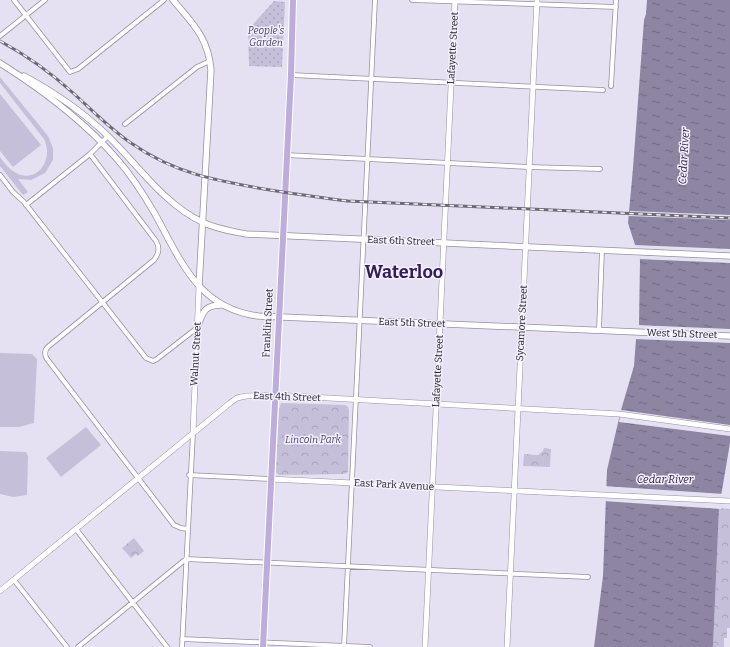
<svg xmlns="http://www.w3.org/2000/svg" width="730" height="647" viewBox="0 0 730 647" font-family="Bitter,serif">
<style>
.grass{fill:url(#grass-dots)}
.park{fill:url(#park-crowns)}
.pitch{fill:#c6bfd9}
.water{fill:url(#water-ripples)}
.pier{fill:#e6e1f2}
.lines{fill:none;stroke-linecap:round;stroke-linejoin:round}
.minor-casing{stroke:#9591a1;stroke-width:5.5}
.tertiary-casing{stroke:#9591a1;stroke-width:6}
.secondary-casing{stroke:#9591a1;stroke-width:7}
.primary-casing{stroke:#fff;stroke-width:8}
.minor{stroke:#fff;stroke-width:4}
.tertiary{stroke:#fff;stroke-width:5}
.secondary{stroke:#fff;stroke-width:5.5}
.primary{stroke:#bcaddb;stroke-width:6}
.rail-casing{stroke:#6d6a75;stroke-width:3}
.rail{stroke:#f3effd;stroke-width:1.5;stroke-dasharray:4.5;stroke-linecap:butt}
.labels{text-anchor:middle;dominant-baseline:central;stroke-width:3;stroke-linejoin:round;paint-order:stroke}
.park-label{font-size:10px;font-style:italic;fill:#52446f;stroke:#f3effd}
.street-label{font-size:10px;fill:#27252c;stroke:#f3effd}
.water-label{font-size:11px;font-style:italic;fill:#31234b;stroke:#f3effd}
.town-label{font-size:18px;font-weight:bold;fill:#341e57;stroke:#f3effd}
</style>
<defs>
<pattern id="grass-dots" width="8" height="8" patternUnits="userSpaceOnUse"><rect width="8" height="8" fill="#c6bfd9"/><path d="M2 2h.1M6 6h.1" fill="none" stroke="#aaa4ba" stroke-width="1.8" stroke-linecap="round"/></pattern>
<pattern id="park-crowns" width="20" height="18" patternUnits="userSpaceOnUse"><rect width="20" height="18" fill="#c6bfd9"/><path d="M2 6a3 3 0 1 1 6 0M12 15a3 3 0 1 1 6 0" fill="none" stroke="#aaa4ba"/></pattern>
<pattern id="water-ripples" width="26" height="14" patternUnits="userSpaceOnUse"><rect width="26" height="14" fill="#8d85a1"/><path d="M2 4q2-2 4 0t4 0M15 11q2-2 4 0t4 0" fill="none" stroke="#736d83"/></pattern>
</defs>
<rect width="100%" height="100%" fill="#e6e1f2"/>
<!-- grass -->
<path class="grass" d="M 274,1 L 285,2 L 282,67 L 249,66 L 248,30 Z"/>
<!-- park -->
<path class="park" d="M 281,403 L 345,405 L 348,407 L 349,410 L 348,472 L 345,474 L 279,475 L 276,473 L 279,409 Z
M 544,448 L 551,449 L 550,467 L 523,466 L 524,454 L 538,455 L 543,451 Z
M 719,508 L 730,509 L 730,628 L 727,628 L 727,638 L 724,638 L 724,647 L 713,647 Z
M 134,538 L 144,551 L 138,556 L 136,554 L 131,558 L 122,548 Z"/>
<!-- pitch -->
<path class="pitch" d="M 0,77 L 48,136 L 53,148 L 53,160 L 45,173 L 31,180 L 18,179 L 28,192 L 23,195 L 0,166 L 0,157 C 4,163 9,169 16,173 C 38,184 54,159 44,139 L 0,83 Z
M 0,94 L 41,145 L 13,167 L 0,151 Z
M 0,353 L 32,354 L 37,359 L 34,423 L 19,427 L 0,427 Z
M 86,427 L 101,445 L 61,477 L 46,458 Z
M 0,451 L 26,452 L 28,456 L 27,495 L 13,497 L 0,494 Z"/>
<!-- water -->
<path class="water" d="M 647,0 L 730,0 L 730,443 L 719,508 L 713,647 L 594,647 L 603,576 L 607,470 L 621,410 L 634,366 L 636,339 L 639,325 L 640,260 L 628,223 L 633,168 L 644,20 L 646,14 Z"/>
<!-- pier -->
<path class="pier" d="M 630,211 L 730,215 L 730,220 L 629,216 Z
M 634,245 L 730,249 L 730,263 L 638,259 Z
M 637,325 L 730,329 L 730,343 L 634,339 Z
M 621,410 L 730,425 L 730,436 L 619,422 Z
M 604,486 L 724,494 L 721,509 L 603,501 Z"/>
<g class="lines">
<defs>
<path id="minor" d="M 14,0 L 70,72 L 78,69 L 164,0
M 412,0 L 616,7
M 0,36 L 45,0
M 291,75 L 603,90
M 611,86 L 616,0
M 125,124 L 197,67 L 210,61
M 90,154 L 156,241 C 160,248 159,253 154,260 L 49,346 C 44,350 44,354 47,359 L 174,525 L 181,528 L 188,529
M 286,155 L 529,167 L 600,169
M 0,175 L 13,192 L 24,202 L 146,358 L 153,361 L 157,359 L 197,328
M 26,205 L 90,154 L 108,136
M 599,330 L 602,250
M 189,475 L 270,479
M 76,529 L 167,647
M 14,580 L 67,647
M 182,639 L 370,647
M 78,647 L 186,559 L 588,577
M 182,647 L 193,433
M 344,647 L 375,0"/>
<path id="tertiary" d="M 193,433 L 199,286
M 270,479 L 730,501
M 0,591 L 230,403 L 237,398 L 246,396 L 274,395 L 619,414 L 730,429
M 425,647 L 455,0
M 507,647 L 537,0"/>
<path id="secondary" d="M 173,0 C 193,24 208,37 211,70 L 199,286
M 0,63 C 41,89 85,122 117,159 C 132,176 144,195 155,214 C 181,261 198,308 258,316 L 730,336
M 24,76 C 54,92 84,113 108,136 C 138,165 164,204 202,222 C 216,229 231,231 246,234 L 730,256
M 197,328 C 203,313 203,305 222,305"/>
<path id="primary" d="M 263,647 L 291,75 L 293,0"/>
</defs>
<!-- minor casing -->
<use href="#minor" class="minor-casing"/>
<!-- tertiary casing -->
<use href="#tertiary" class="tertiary-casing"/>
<!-- secondary casing -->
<use href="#secondary" class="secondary-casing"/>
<!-- primary casing -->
<use href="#primary" class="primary-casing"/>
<!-- minor -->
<use href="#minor" class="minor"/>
<!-- tertiary -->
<use href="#tertiary" class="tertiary"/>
<!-- secondary -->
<use href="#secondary" class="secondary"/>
<!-- primary -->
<use href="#primary" class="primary"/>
<defs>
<path id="rail" d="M 0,41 C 26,55 50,72 72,92 C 91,109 109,128 131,143 C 175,174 218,181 270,190 C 296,194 322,198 348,201 L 730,218"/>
</defs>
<!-- rail casing -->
<use href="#rail" class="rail-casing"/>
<!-- rail -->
<use href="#rail" class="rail"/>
</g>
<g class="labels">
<!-- park labels -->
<g class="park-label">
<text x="266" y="31">People's<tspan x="266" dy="12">Garden</tspan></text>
<text x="313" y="440">Lincoln Park</text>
</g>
<!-- street labels -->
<g class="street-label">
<text transform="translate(453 48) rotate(-87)">Lafayette Street</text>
<text transform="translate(401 241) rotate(2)">East 6th Street</text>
<text transform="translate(268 323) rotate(-87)">Franklin Street</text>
<text transform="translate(412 323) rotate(2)">East 5th Street</text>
<text transform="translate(522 323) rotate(-87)">Sycamore Street</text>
<text transform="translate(682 334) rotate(2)">West 5th Street</text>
<text transform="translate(196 354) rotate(-87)">Walnut Street</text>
<text transform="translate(438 371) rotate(-87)">Lafayette Street</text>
<text transform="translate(287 397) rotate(2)">East 4th Street</text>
<text transform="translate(394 485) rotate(3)">East Park Avenue</text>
</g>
<!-- water labels -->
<g class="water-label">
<text transform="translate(684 156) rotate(-87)">Cedar River</text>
<text x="665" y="479">Cedar River</text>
</g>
<!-- town labels -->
<g class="town-label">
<text x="404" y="272">Waterloo</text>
</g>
</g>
</svg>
